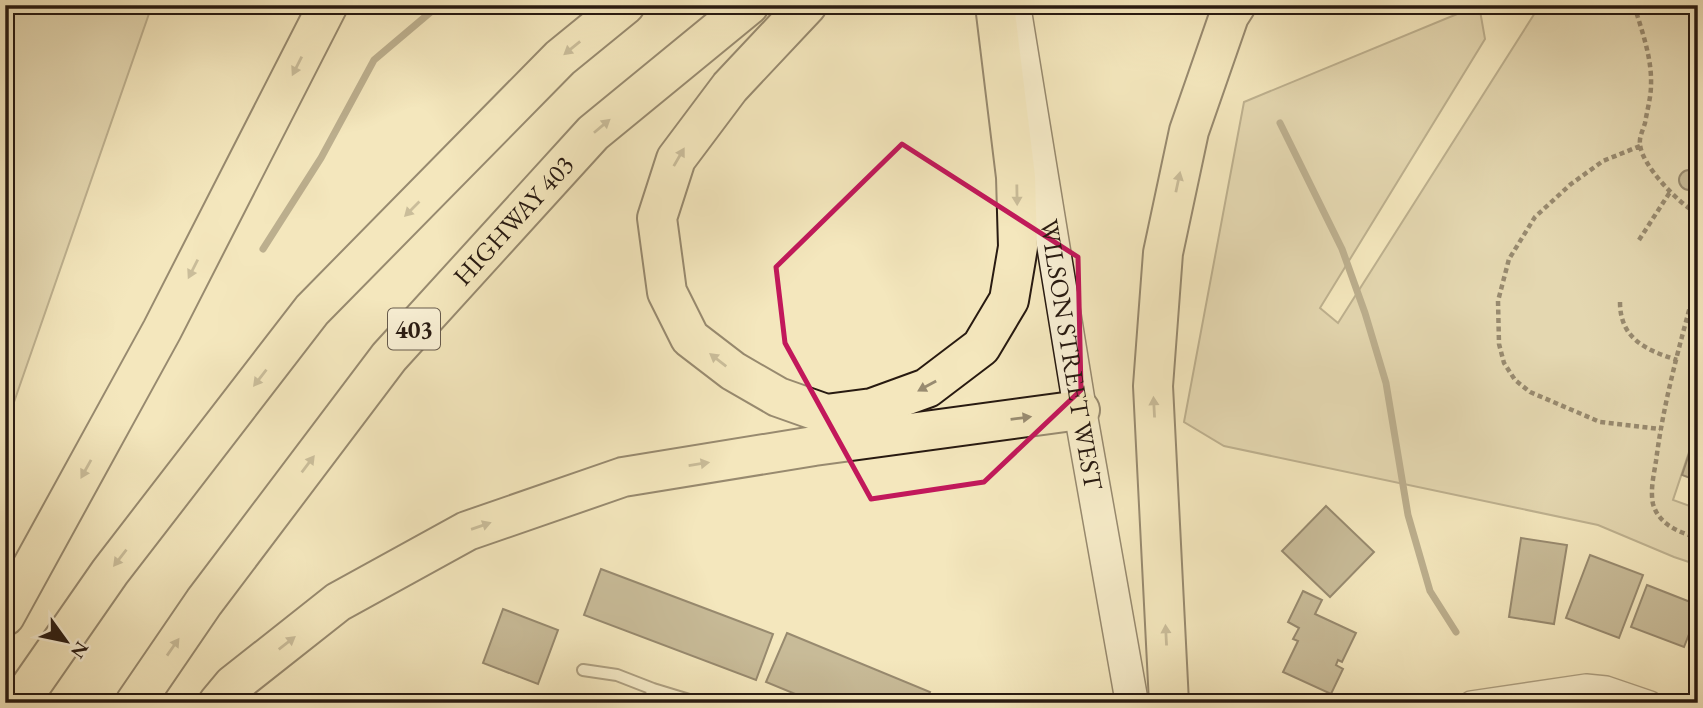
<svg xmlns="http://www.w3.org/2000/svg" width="1703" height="708" viewBox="0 0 1703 708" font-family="'EB Garamond',serif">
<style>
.green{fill:#d1c4a0;stroke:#7c6f58;stroke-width:2}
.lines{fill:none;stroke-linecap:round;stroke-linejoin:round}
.stream{stroke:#796b55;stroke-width:7}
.building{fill:#92856a;stroke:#281a11;stroke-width:2}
.service-casing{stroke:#5b4d3c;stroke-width:14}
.minor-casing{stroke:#5b4d3c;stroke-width:26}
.secondary-casing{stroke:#281a11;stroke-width:35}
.motorway-casing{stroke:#281a11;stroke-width:42}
.path{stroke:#281a11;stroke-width:4.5;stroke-dasharray:5 3.5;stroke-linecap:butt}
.service{stroke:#f8efd4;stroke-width:10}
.minor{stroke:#f8efd4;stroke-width:23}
.secondary{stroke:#f8efd4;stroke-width:32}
.motorway{stroke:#f4e7bd;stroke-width:38}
.oneway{fill:#988b70}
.marked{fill:none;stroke:#c2185b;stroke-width:5;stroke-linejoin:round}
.labels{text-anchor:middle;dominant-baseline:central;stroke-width:7;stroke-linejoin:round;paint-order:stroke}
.shield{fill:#f8efd4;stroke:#665a4c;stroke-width:2}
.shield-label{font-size:24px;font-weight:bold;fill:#281a11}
.street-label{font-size:26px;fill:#281a11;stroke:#f8efd4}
</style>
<rect width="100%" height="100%" fill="#f4e7bd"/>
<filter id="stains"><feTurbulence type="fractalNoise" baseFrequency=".00286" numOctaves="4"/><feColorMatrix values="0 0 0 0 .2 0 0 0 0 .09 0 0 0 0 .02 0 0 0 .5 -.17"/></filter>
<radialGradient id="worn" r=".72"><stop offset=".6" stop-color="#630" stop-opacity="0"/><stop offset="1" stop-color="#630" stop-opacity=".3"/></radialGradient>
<!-- green -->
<path class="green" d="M 5,5 L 152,5 L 5,428 Z
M 1479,5 L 1485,39 L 1320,308 L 1338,323 L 1540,5 L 1698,5 L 1698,425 L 1673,500 L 1698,509 L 1698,565 L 1674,557 L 1598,525 L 1224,446 L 1184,422 L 1244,102 Z"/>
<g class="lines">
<!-- stream -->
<path class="stream" d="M 1280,123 L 1342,249 L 1365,313 L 1386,383 L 1408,515 L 1430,591 L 1456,632
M 263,249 L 321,158 L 374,60 L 439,5"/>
</g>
<!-- building -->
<path class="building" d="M1679 180a10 10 0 1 1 20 0a10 10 0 1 1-20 0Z
M 1698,427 L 1698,481 L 1682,475 Z
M 1326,506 L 1374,552 L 1330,597 L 1282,551 Z
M 1521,538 L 1567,545 L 1554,624 L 1509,617 Z
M 1590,555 L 1643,575 L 1619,638 L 1566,618 Z
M 601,569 L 773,634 L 756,680 L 584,615 Z
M 1647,585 L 1698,605 L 1698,611 L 1684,647 L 1631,627 Z
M 1303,591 L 1322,600 L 1315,614 L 1356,633 L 1342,662 L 1338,660 L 1336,665 L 1343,669 L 1331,694 L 1283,672 L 1298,641 L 1293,639 L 1299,628 L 1288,622 Z
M 503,609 L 558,630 L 538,684 L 483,663 Z
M 787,633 L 930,692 L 925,703 L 817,703 L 766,682 Z
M 1340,695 L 1342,703 L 1311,703 Z"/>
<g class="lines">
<defs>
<path id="service" d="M 583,670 L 617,675 L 653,689 L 699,703
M 648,703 L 653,689"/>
<path id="minor" d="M 1471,703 L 1586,686 L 1606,688 L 1650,703"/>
<g id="secondary">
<path id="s1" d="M 1014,5 L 1080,410 L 1132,703"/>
</g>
<g id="motorway">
<path d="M 807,5 L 730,87 L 676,159 L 657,218 L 667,292 L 690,338 L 733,371 L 778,397 L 826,414 L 872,408 L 927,388 L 981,347 L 1009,300 L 1018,247 L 1016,177 L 995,5"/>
<path d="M 5,616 L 162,330 L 328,5"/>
<path d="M 19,703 L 110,572 L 312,310 L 560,58 L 625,5"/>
<path id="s2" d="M 135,703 L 204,602 L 389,357 L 593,133 L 749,5"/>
<path d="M 218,703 L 233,685 L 338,602 L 467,531 L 623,477 L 814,446 L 1080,410"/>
<path d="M 1169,703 L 1153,386 L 1163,253 L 1189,131 L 1229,16 L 1236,5"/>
</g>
</defs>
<!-- service casing -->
<use href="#service" class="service-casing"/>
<!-- minor casing -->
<use href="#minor" class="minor-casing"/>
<!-- secondary casing -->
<use href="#secondary" class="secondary-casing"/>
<!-- motorway casing -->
<use href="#motorway" class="motorway-casing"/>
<!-- path -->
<path class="path" d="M 1634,5 C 1642,31 1652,58 1651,85 C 1651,97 1647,111 1645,123 C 1643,130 1639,137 1640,144 C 1641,165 1680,205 1698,214
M 1640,146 L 1603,161 L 1571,184 L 1535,217 L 1509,259 L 1498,301 L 1499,344 L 1504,363 L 1515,380 L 1530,392 L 1600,422 L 1660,429
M 1639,240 L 1670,192
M 1698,277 C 1682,337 1664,398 1656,461 C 1654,474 1650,490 1653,504 C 1659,525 1679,532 1698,538
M 1620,302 C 1620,339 1646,350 1677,360"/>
<!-- service -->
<use href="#service" class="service"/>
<!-- minor -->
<use href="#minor" class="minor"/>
<!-- secondary -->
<use href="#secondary" class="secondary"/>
<!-- motorway -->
<use href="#motorway" class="motorway"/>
</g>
<!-- one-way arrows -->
<defs><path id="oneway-solid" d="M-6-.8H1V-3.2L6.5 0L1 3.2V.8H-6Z" transform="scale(1.75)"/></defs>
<g class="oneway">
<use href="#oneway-solid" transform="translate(572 48) rotate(141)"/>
<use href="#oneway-solid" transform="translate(297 66) rotate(117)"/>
<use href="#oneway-solid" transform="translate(602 126) rotate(-40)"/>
<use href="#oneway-solid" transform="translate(679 157) rotate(-60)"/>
<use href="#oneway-solid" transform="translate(1178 182) rotate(-78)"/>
<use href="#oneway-solid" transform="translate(1017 195) rotate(89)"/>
<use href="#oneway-solid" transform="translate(412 209) rotate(135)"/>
<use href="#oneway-solid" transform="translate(193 269) rotate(117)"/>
<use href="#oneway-solid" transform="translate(718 360) rotate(-142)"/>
<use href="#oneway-solid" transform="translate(260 378) rotate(128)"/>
<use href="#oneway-solid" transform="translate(927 386) rotate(151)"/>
<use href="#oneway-solid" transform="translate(1154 407) rotate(-93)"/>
<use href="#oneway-solid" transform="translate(1021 418) rotate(-7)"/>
<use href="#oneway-solid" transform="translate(308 464) rotate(-53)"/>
<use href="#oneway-solid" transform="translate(699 464) rotate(-9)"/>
<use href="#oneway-solid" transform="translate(86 469) rotate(119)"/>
<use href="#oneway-solid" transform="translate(481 526) rotate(-19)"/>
<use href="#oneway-solid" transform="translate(120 558) rotate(128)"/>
<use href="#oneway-solid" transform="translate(1166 635) rotate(-93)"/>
<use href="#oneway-solid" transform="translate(287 643) rotate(-38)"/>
<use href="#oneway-solid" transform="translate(173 647) rotate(-55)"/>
</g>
<!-- marked area -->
<path d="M0 0H1703V708H0ZM 902,144 L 1078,257 L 1081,390 L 984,482 L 871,499 L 785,343 L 776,267 Z" fill="#f4e7bd" fill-opacity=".55" fill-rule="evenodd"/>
<path class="marked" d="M 902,144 L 1078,257 L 1081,390 L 984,482 L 871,499 L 785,343 L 776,267 Z"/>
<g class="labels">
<!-- shield labels -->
<rect class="shield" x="388" y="308.5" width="52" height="41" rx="5"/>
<g class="shield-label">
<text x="414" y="329">403</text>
</g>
<!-- street labels -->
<g class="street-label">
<text stroke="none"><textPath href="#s2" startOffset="614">HIGHWAY 403</textPath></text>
<text stroke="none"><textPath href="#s1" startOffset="354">WILSON STREET WEST</textPath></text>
</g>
</g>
<!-- margin -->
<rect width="1703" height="708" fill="none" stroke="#f4e7bd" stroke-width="28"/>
<rect x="7" y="7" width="1689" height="694" fill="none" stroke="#281a11" stroke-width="3.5"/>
<rect x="14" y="14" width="1675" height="680" fill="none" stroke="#281a11" stroke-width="2"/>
<!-- north arrow -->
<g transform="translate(66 641) rotate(123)" stroke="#f8efd4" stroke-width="5" paint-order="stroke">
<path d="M0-5L12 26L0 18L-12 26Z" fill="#281a11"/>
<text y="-10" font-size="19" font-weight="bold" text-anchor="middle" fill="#281a11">N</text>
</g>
<rect width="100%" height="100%" filter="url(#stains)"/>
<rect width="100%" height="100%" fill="url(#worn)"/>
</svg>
